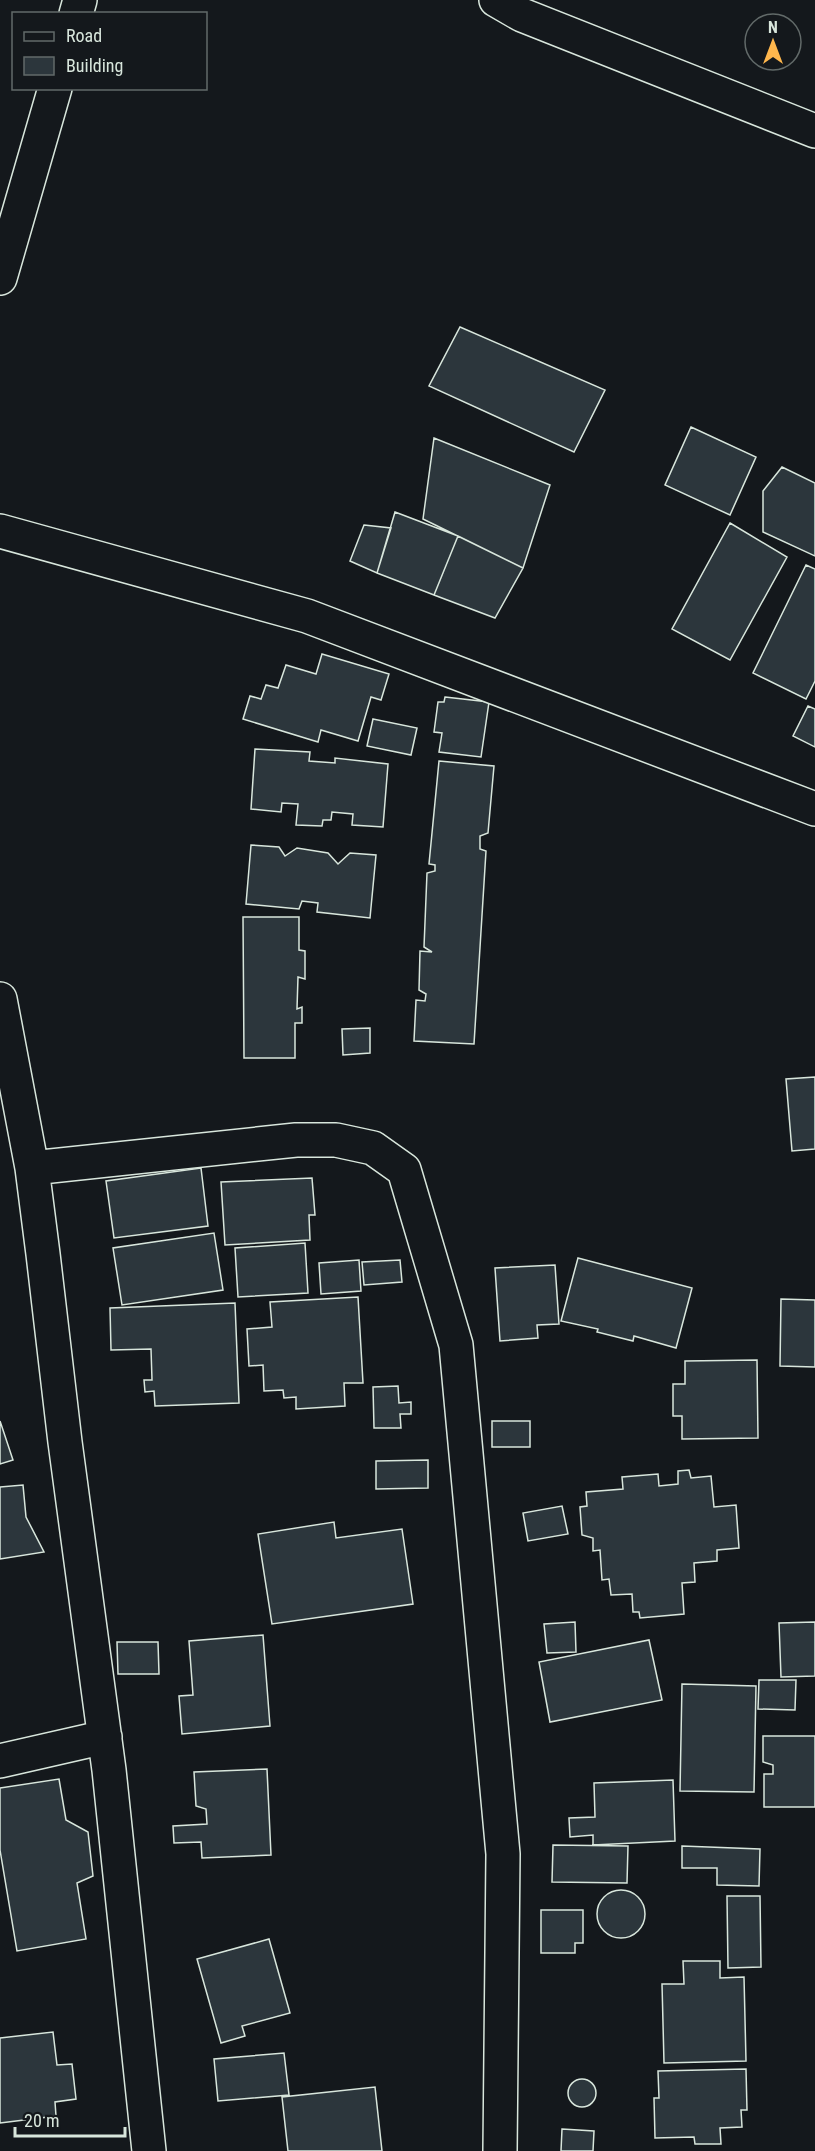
<svg xmlns="http://www.w3.org/2000/svg" width="815" height="2151" viewBox="0 0 815 2151" font-family="'Roboto Condensed',sans-serif">
<style>
.building{fill:#2c363c;stroke:#d8e6dc;stroke-width:1.5}
.lines{fill:none;stroke-linecap:round;stroke-linejoin:round}
.minor-casing{stroke:#d8e6dc;stroke-width:36}
.minor{stroke:#14181c;stroke-width:33}
</style>
<rect width="100%" height="100%" fill="#14181c"/>
<!-- building -->
<path class="building" d="M 460,327 L 605,390 L 574,452 L 429,386 Z
M 691,427 L 756,457 L 730,515 L 665,485 Z
M 434,438 L 550,485 L 523,568 L 423,519 Z
M 782,467 L 815,483 L 815,556 L 763,532 L 763,491 Z
M 395,512 L 458,536 L 434,595 L 377,573 Z
M 730,523 L 787,557 L 730,660 L 672,629 Z
M 364,525 L 391,528 L 377,573 L 350,561 Z
M 458,536 L 523,568 L 495,618 L 434,595 Z
M 806,565 L 815,569 L 815,681 L 806,699 L 753,673 Z
M 322,654 L 389,674 L 381,700 L 371,697 L 358,741 L 321,730 L 318,742 L 243,719 L 250,696 L 261,699 L 266,685 L 278,688 L 286,665 L 316,674 Z
M 445,697 L 489,702 L 481,757 L 439,752 L 442,733 L 434,732 L 438,702 L 444,702 Z
M 808,706 L 815,709 L 815,747 L 793,736 Z
M 373,719 L 417,728 L 411,755 L 367,746 Z
M 255,749 L 310,752 L 309,761 L 335,763 L 335,758 L 388,764 L 383,827 L 352,825 L 353,814 L 332,812 L 331,820 L 323,820 L 322,826 L 296,825 L 298,804 L 282,803 L 281,812 L 251,809 Z
M 439,761 L 494,766 L 488,833 L 480,836 L 480,849 L 486,851 L 474,1044 L 414,1041 L 416,1000 L 425,1001 L 426,994 L 419,990 L 420,951 L 432,952 L 424,947 L 427,873 L 435,871 L 435,865 L 429,864 Z
M 251,845 L 279,847 L 285,856 L 297,848 L 328,853 L 338,864 L 350,853 L 376,855 L 370,918 L 317,912 L 318,903 L 302,901 L 299,909 L 246,904 Z
M 243,917 L 299,917 L 299,950 L 305,951 L 305,979 L 298,977 L 297,1009 L 302,1007 L 302,1023 L 295,1023 L 295,1058 L 244,1058 Z
M 370,1028 L 370,1053 L 343,1055 L 342,1029 Z
M 815,1077 L 815,1149 L 792,1151 L 786,1079 Z
M 201,1168 L 208,1226 L 114,1238 L 106,1181 Z
M 312,1178 L 315,1215 L 309,1215 L 310,1240 L 225,1245 L 221,1182 Z
M 214,1233 L 223,1290 L 122,1305 L 113,1248 Z
M 305,1243 L 308,1293 L 238,1297 L 235,1248 Z
M 578,1258 L 692,1288 L 676,1348 L 634,1336 L 633,1341 L 597,1332 L 598,1329 L 561,1321 Z
M 359,1260 L 361,1291 L 321,1294 L 319,1263 Z
M 400,1260 L 402,1282 L 364,1285 L 362,1262 Z
M 555,1265 L 559,1324 L 537,1325 L 538,1338 L 500,1341 L 495,1268 Z
M 358,1297 L 363,1383 L 344,1383 L 345,1406 L 296,1409 L 296,1397 L 284,1398 L 283,1390 L 264,1391 L 263,1365 L 249,1366 L 247,1329 L 272,1327 L 270,1302 Z
M 781,1299 L 815,1300 L 815,1367 L 780,1366 Z
M 235,1303 L 239,1403 L 155,1406 L 154,1391 L 145,1392 L 144,1380 L 152,1380 L 151,1349 L 111,1350 L 110,1308 Z
M 757,1360 L 758,1438 L 682,1439 L 682,1416 L 673,1416 L 673,1384 L 685,1384 L 685,1361 Z
M 398,1386 L 399,1403 L 411,1402 L 411,1414 L 400,1414 L 401,1428 L 374,1428 L 373,1387 Z
M 0,1421 L 13,1460 L 0,1464 Z
M 492,1421 L 530,1421 L 530,1447 L 492,1447 Z
M 428,1460 L 428,1488 L 376,1489 L 376,1461 Z
M 689,1470 L 691,1478 L 711,1476 L 714,1507 L 736,1505 L 739,1548 L 717,1550 L 717,1561 L 694,1563 L 695,1582 L 682,1583 L 684,1614 L 640,1618 L 639,1612 L 633,1612 L 632,1594 L 611,1595 L 609,1579 L 602,1580 L 600,1550 L 593,1551 L 593,1538 L 582,1535 L 580,1507 L 587,1506 L 586,1492 L 623,1489 L 622,1477 L 658,1474 L 659,1486 L 678,1484 L 678,1471 Z
M 23,1485 L 26,1517 L 44,1552 L 0,1559 L 0,1487 Z
M 562,1506 L 568,1534 L 528,1541 L 523,1513 Z
M 334,1522 L 336,1538 L 402,1529 L 413,1604 L 272,1624 L 258,1534 Z
M 575,1622 L 576,1652 L 547,1653 L 544,1624 Z
M 815,1622 L 815,1676 L 781,1677 L 779,1623 Z
M 263,1635 L 270,1726 L 182,1734 L 179,1696 L 193,1695 L 189,1641 Z
M 649,1640 L 662,1700 L 550,1722 L 539,1662 Z
M 117,1642 L 158,1642 L 159,1674 L 118,1674 Z
M 759,1680 L 796,1680 L 795,1710 L 758,1709 Z
M 682,1684 L 756,1686 L 754,1792 L 680,1791 Z
M 763,1736 L 815,1736 L 815,1807 L 764,1807 L 764,1774 L 773,1774 L 773,1765 L 763,1762 Z
M 267,1769 L 271,1855 L 202,1858 L 201,1842 L 174,1843 L 173,1826 L 207,1824 L 206,1809 L 196,1806 L 194,1772 Z
M 59,1779 L 66,1820 L 88,1832 L 93,1876 L 77,1883 L 86,1939 L 17,1951 L 0,1850 L 0,1788 Z
M 673,1780 L 675,1841 L 593,1845 L 593,1835 L 570,1837 L 569,1818 L 595,1817 L 594,1783 Z
M 553,1845 L 628,1846 L 627,1883 L 552,1882 Z
M 682,1846 L 760,1849 L 759,1886 L 717,1885 L 717,1868 L 682,1868 Z
M597 1914a24 24 0 1 1 48 0a24 24 0 1 1-48 0Z
M 727,1896 L 760,1896 L 761,1967 L 728,1968 Z
M 541,1910 L 583,1910 L 583,1943 L 575,1943 L 575,1953 L 541,1953 Z
M 269,1939 L 290,2013 L 242,2026 L 245,2036 L 221,2043 L 197,1959 Z
M 683,1961 L 720,1961 L 720,1978 L 744,1977 L 746,2061 L 664,2063 L 662,1984 L 684,1984 Z
M 53,2032 L 57,2065 L 72,2064 L 76,2099 L 55,2102 L 56,2116 L 0,2123 L 0,2038 Z
M 284,2053 L 289,2095 L 218,2101 L 214,2059 Z
M 746,2069 L 747,2110 L 741,2110 L 742,2127 L 720,2128 L 721,2144 L 695,2144 L 694,2137 L 655,2138 L 654,2098 L 659,2098 L 658,2071 Z
M568 2093a14 14 0 1 1 28 0a14 14 0 1 1-28 0Z
M 375,2087 L 382,2151 L 288,2151 L 282,2097 Z
M 562,2129 L 594,2131 L 593,2151 L 561,2151 Z"/>
<g class="lines">
<defs>
<path id="minor" d="M 496,0 L 522,15 L 815,131
M 76,14 L 80,0
M 0,278 L 55,88
M 0,531 L 307,616 L 815,809
M 0,999 L 32,1168 L 43,1254 L 65,1442 L 109,1770 L 149,2151
M 32,1168 L 296,1140 L 336,1140 L 373,1148 L 404,1170 L 456,1345 L 503,1854 L 500,2151
M 0,1761 L 105,1737"/>
</defs>
<!-- minor casing -->
<use href="#minor" class="minor-casing"/>
<!-- minor -->
<use href="#minor" class="minor"/>
</g>
<!-- legend -->
<rect x="12" y="12" width="195" height="78" fill="#14181c" stroke="#626a69" stroke-width="1.5"/>
<rect x="24" y="32" width="30" height="9" fill="#14181c" stroke="#626a69" stroke-width="1.5"/>
<text x="66" y="42" font-size="18" fill="#d8e6dc">Road</text>
<rect x="24" y="57" width="30" height="18" fill="#2c363c" stroke="#626a69" stroke-width="1.5"/>
<text x="66" y="72" font-size="18" fill="#d8e6dc">Building</text>
<!-- north arrow -->
<g transform="translate(773 42)"><circle r="28" fill="#14181c" stroke="#626a69" stroke-width="1.5"/>
<path d="M0-4.5L10 22L0 15L-10 22Z" fill="#ffb74d"/>
<text y="-9" font-size="16" font-weight="bold" text-anchor="middle" fill="#d8e6dc">N</text>
</g>
<!-- scale -->
<path d="M15 2127v9h110v-9" fill="none" stroke="#d8e6dc" stroke-width="3"/>
<text x="24" y="2127" font-size="18" fill="#d8e6dc" stroke="#14181c" stroke-width="4.5" paint-order="stroke">20 m</text>
</svg>
